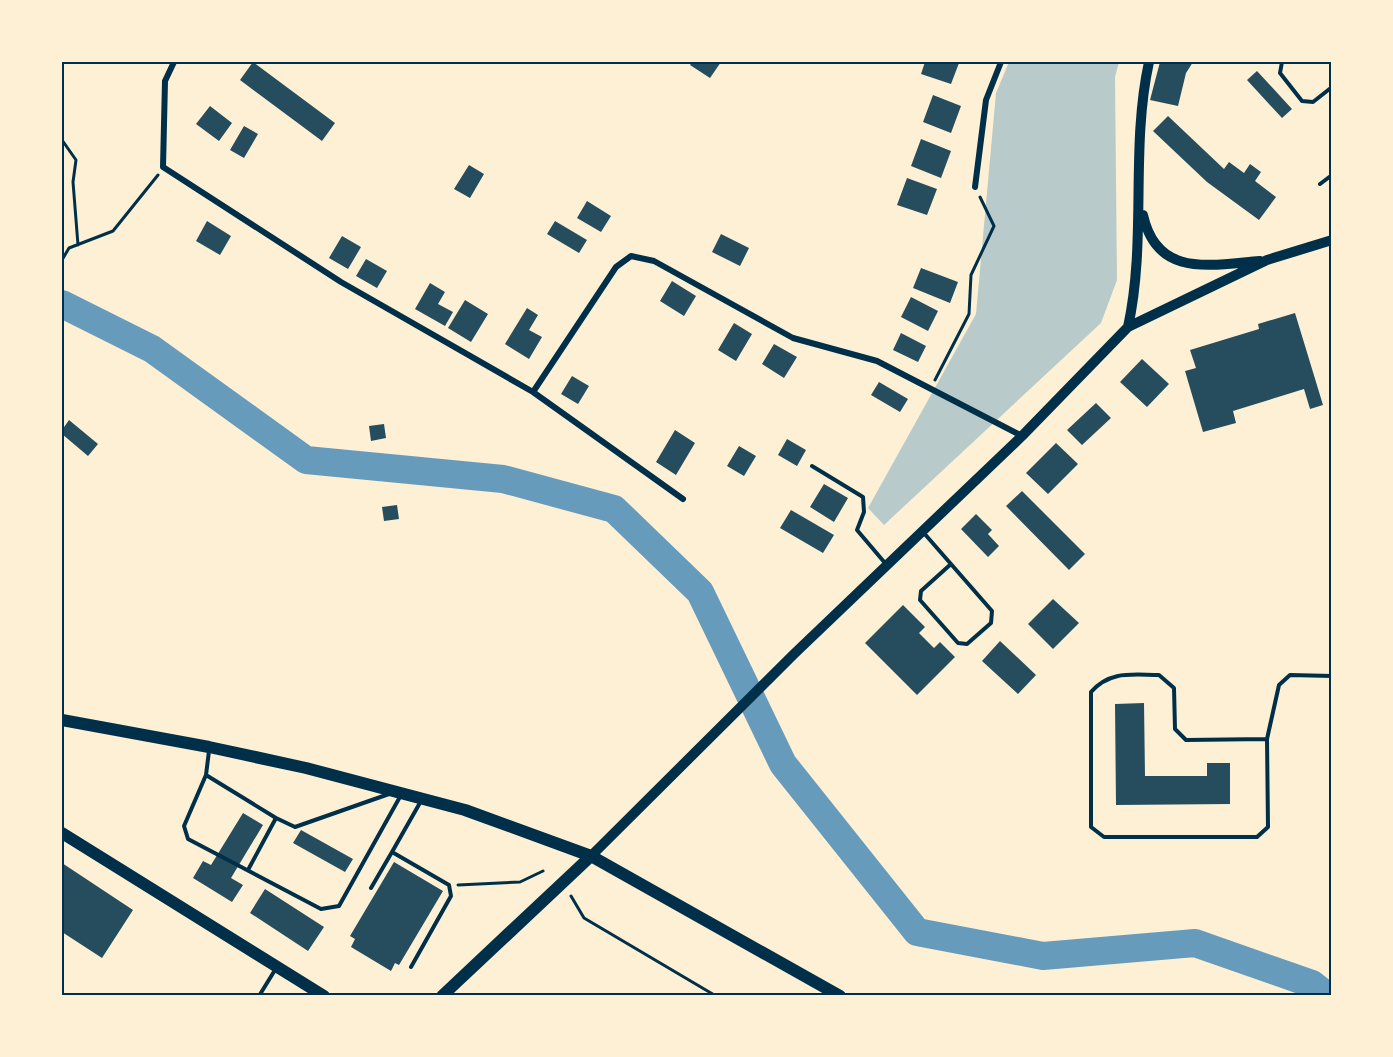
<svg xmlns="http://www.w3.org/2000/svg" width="1393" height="1057" viewBox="0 0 1393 1057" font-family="'Roboto Condensed',sans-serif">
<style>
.green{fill:#b9caca}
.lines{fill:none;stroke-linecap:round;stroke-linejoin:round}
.river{stroke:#669bbc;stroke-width:28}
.building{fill:#264d5e}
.path{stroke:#003049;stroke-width:3}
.service{stroke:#003049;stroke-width:4}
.minor{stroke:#003049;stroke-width:6}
.secondary{stroke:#003049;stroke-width:10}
.primary{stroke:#003049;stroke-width:12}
.neatline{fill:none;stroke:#003049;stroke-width:2}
</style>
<rect width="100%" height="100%" fill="#fdf0d5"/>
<!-- green -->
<path class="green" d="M 1009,62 L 1119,62 L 1115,77 L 1117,280 L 1101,323 L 884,525 L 868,508 L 976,314 L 996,93 Z"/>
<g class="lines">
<!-- river -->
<path class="river" d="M 62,304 L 152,349 L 306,460 L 503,479 L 614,509 L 700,592 L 783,764 L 917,932 L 1043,956 L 1195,943 L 1312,984 L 1327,996"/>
</g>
<!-- building -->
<path class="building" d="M 253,62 L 335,123 L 322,141 L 240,80 Z
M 692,62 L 721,62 L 710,78 L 690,65 Z
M 925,62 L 959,63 L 951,84 L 921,74 Z
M 1160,62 L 1193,62 L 1186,73 L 1178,106 L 1150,100 Z
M 1257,71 L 1292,109 L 1282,118 L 1247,80 Z
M 933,95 L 961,106 L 951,133 L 923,122 Z
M 210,106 L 232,123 L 219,141 L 196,124 Z
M 1168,116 L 1224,169 L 1229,162 L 1244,173 L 1250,164 L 1261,172 L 1255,181 L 1276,197 L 1259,220 L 1207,182 L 1153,131 Z
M 244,126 L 258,134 L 244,158 L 230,150 Z
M 921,139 L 951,151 L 941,178 L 911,166 Z
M 469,165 L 484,174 L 470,198 L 454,189 Z
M 907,178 L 937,189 L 927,215 L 897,205 Z
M 587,201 L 611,216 L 601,232 L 577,218 Z
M 207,221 L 231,236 L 220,255 L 196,241 Z
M 555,221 L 587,240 L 579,253 L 547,234 Z
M 721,234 L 749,248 L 740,266 L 712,252 Z
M 342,236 L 361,247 L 348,269 L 329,258 Z
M 366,259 L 387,271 L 377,288 L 356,276 Z
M 921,268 L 958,282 L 950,303 L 913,288 Z
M 672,281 L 696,296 L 684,316 L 660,301 Z
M 430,283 L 445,292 L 438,304 L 453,312 L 445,326 L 415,309 Z
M 911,297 L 938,311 L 928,331 L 901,317 Z
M 465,300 L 488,314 L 471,342 L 448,328 Z
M 527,308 L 538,315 L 529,330 L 542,337 L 529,359 L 505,344 Z
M 1295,313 L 1323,405 L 1310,409 L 1304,389 L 1233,411 L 1236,423 L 1203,432 L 1185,371 L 1196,368 L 1190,350 L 1259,329 L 1258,324 Z
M 734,323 L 752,334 L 736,361 L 718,350 Z
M 901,333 L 926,346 L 918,362 L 893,350 Z
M 774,344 L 797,357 L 784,378 L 762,364 Z
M 1142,359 L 1169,384 L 1147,407 L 1120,382 Z
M 572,376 L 589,386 L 578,404 L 561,394 Z
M 879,382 L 908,399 L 900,412 L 871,395 Z
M 1096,403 L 1111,418 L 1082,445 L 1067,430 Z
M 69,420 L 98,444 L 88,456 L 62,434 L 62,430 Z
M 384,424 L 386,438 L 371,441 L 369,426 Z
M 675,430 L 695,443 L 676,475 L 656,462 Z
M 787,439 L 806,450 L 797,466 L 778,455 Z
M 1056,443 L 1078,464 L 1048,494 L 1026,473 Z
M 739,446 L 756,456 L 744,476 L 727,466 Z
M 824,484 L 848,498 L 834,522 L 810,507 Z
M 1022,491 L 1085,554 L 1069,570 L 1006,506 Z
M 397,505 L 399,519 L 384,521 L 382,507 Z
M 791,510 L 834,535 L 823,553 L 780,528 Z
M 976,514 L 992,530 L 988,534 L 999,546 L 988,557 L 961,529 Z
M 1053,599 L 1079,623 L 1053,649 L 1028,624 Z
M 903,605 L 925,627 L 919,633 L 934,648 L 940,642 L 955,657 L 917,695 L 865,643 Z
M 1000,641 L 1036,675 L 1018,694 L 982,661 Z
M 1144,703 L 1145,776 L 1207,776 L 1207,763 L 1230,763 L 1230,804 L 1116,805 L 1115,704 Z
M 243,813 L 263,825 L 231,878 L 243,885 L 232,902 L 193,878 L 203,861 L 211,865 Z
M 301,830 L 353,859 L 345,872 L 293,843 Z
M 394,862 L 443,891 L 399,965 L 395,963 L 391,971 L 351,947 L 355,939 L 350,936 Z
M 62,863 L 133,910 L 102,958 L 62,932 Z
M 265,889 L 324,927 L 308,951 L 250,913 Z"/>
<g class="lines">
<!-- path -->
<path class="path" d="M 62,140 L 76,160 L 73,182 L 78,245
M 62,260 L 69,248 L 113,231 L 158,175
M 935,380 L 969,314 L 971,275 L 994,226 L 980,197
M 458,885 L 520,882 L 543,871
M 571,896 L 584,918 L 716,996"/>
<!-- service -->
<path class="service" d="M 1282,62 L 1280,73 L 1302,101 L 1313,102 L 1332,87
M 1320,184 L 1332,175
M 812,466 L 863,497 L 864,512 L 857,530 L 885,563
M 923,532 L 992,611 L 991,623 L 967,644 L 958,643 L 920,600 L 921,591 L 951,564
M 1267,739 L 1186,740 L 1175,729 L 1174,688 L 1159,675 C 1133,675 1110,670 1091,692 L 1091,827 L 1104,837 L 1257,837 L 1268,827 L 1267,739 L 1279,685 L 1290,675 L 1332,676
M 209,751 L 206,775 L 276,818 L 295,827 L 389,794
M 206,775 L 184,826 L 188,839 L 321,909 L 339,906 L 401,795
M 248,870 L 276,818
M 371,888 L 392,852
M 411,967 L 451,896 L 449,885 L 392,852 L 421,801
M 259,996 L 275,970"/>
<!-- minor -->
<path class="minor" d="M 174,62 L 165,81 L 163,167 L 341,282 L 533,392 L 683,499
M 975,187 L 986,100 L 1001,62
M 533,392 L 616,267 L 631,256 L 654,261 L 793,338 L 877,361 L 1022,436"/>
<!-- secondary -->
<path class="secondary" d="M 1143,215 C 1157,278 1210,265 1260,261
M 1128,327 C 1147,240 1130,149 1149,62
M 591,856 L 794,654 L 1022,436 L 1128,327 L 1267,260 L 1332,240"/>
<!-- primary -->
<path class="primary" d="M 62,720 L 209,747 L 306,768 L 465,810 L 591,856 L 840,996
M 62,833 L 324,996
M 442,996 L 591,856"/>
</g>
<!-- border -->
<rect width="1393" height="1057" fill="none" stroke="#fdf0d5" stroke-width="126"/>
<rect x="63" y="63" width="1267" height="931" class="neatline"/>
</svg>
